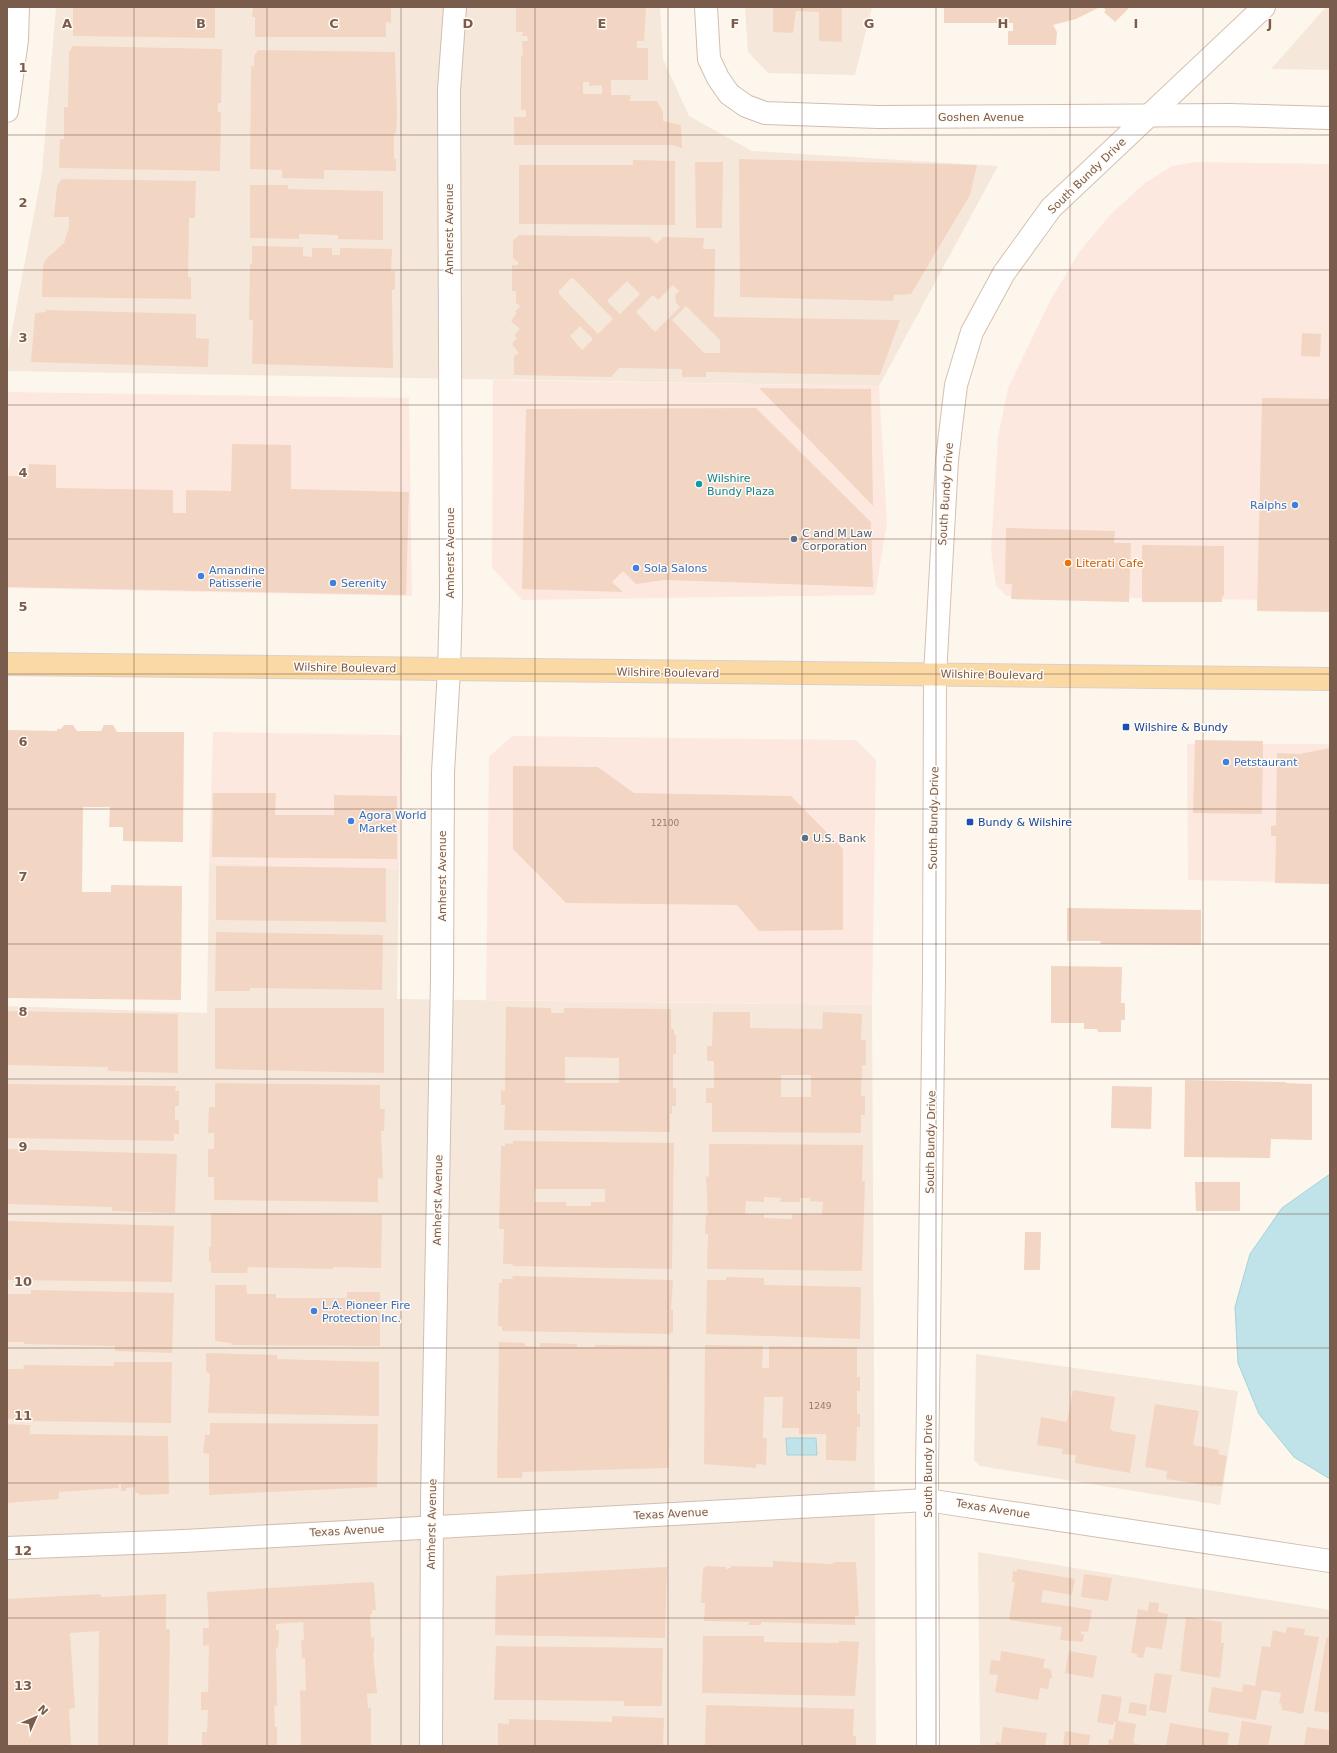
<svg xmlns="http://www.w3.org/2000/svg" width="1337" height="1753" viewBox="0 0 1337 1753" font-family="'DejaVu Sans',sans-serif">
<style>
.residential{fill:#f5e8da}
.commercial{fill:#fde8e0}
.water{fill:#bfe3e8;stroke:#a5d3da}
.building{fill:#f3d5c3;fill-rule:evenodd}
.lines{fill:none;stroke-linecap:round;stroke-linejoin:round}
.street-casing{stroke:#d1beb0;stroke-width:24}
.secondary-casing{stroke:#d6c0b0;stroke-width:24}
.primary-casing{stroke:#dad1cd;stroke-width:24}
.street{stroke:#fff;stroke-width:22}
.secondary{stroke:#fff;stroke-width:22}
.primary{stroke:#fbd9a5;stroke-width:22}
.grid{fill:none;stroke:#7a5c4d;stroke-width:1;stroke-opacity:0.55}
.culture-dot{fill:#0f9aa8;stroke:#fffaf3;stroke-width:1.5}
.shop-dot{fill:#3f7fe0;stroke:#fffaf3;stroke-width:1.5}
.service-dot{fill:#5c6f8a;stroke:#fffaf3;stroke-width:1.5}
.food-dot{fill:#e8710a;stroke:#fffaf3;stroke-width:1.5}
.transit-dot{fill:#1a4fb4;stroke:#fffaf3;stroke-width:1.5}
.labels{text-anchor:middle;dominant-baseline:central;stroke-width:3;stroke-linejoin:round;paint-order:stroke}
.number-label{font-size:9px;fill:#987a6a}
.street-label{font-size:11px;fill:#7a5c4d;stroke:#fffaf3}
.culture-label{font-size:11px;fill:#0d838f;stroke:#fffaf3;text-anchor:start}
.shop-label{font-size:11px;fill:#366cbe;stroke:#fffaf3;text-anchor:start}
.service-label{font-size:11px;fill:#4e5e75;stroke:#fffaf3;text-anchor:start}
.food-label{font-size:11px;fill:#c56008;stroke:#fffaf3;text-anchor:start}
.transit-label{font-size:11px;fill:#164399;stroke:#fffaf3;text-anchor:start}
.grid-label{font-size:13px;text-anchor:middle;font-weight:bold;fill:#7a5c4d;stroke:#fffaf3;stroke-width:3;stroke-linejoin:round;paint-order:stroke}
</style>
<rect width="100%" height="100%" fill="#fdf6ec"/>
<!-- residential -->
<path class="residential" d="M 56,7 L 660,7 L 663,59 L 689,116 L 752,151 L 998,166 L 879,386 L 7,371 L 7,356 L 42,172 Z
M 745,7 L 872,7 L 855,75 L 768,73 L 748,52 Z
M 1326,7 L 1330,7 L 1330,70 L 1271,69 Z
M 209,863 L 399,869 L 397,999 L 872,1005 L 876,1746 L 7,1746 L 7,1006 L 207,1013 Z
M 976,1354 L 1238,1391 L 1220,1505 L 980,1466 L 974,1460 Z
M 978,1552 L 1330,1610 L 1330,1746 L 980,1746 Z"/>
<!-- commercial -->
<path class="commercial" d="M 1196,162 L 1330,164 L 1330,601 L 1006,596 L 996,585 L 991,550 L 998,437 L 1008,388 L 1050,301 L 1080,251 L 1111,214 L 1145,183 L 1172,166 Z
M 493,380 L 879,386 L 887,523 L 875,595 L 522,600 L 492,568 Z
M 7,392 L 409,398 L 412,596 L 7,588 Z
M 213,732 L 402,735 L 399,869 L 209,863 Z
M 512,736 L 856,740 L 876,760 L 872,1005 L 486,1000 L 489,757 Z
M 1187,744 L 1330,744 L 1330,883 L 1188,880 Z"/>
<!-- water -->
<path class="water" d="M 1330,1174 L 1330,1479 L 1294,1457 L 1259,1414 L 1238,1363 L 1235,1307 L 1250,1254 L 1282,1208 Z
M 786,1438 L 816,1438 L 817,1455 L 787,1455 Z"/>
<!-- building -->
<path class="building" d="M 73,7 L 215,7 L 215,38 L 73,36 Z
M 253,7 L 391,7 L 391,23 L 386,22 L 386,37 L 255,37 L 255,17 L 252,17 Z
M 516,7 L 646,7 L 644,41 L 637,41 L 637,48 L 648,48 L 648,80 L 611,80 L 611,95 L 631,95 L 629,101 L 657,101 L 663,112 L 663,121 L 681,125 L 682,148 L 672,145 L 514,145 L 514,117 L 526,117 L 526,110 L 521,110 L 521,56 L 523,56 L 522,41 L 528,41 L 527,36 L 522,36 L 523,32 L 516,32 ZM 583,82 L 589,82 L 589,86 L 602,85 L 602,94 L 583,94 Z
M 773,7 L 842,7 L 842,42 L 819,41 L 819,12 L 796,11 L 793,33 L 773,32 Z
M 944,7 L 1100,7 L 1076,19 L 1053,25 L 1057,32 L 1056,45 L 1008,45 L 1008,31 L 1013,31 L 1013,23 L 944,23 Z
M 1103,7 L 1130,7 L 1115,22 L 1104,12 L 1106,10 Z
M 73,46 L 222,49 L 221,103 L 218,103 L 218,112 L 221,112 L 220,171 L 59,168 L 60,139 L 64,139 L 64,107 L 68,107 L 69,53 Z
M 258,50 L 395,52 L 397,115 L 396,133 L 394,134 L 394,159 L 396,159 L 396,171 L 324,170 L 324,179 L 282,178 L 282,170 L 250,169 L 251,66 L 254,66 L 254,56 Z
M 739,159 L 977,165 L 970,195 L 911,294 L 894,295 L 893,301 L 740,297 Z
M 633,160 L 675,161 L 675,225 L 519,224 L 519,165 L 633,165 Z
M 695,162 L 723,162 L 722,228 L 696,228 Z
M 62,179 L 196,181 L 195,218 L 189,218 L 188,277 L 191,277 L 191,299 L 42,297 L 43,266 L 46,259 L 64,243 L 69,228 L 69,217 L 54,217 L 57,186 Z
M 250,185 L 288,185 L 288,189 L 383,191 L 383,240 L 338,239 L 338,235 L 299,234 L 299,239 L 250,238 Z
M 519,235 L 649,237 L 657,244 L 663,237 L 704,238 L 703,249 L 715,249 L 714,317 L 900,320 L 880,375 L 706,372 L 706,377 L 682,377 L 682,369 L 619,368 L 611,377 L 514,375 L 514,356 L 519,353 L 512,344 L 517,338 L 514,336 L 520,329 L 511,321 L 517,313 L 515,312 L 520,306 L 516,303 L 516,291 L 512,291 L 512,265 L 517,265 L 519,263 L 513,258 L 513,241 ZM 571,278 L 574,279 L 613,319 L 598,334 L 559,294 L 559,291 ZM 627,281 L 640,294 L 620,314 L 607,301 ZM 673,285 L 679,291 L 675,295 L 676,303 L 680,307 L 655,332 L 636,312 L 653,295 L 658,300 ZM 686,306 L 720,340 L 720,353 L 704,353 L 672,320 ZM 580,326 L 593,339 L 582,350 L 570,336 Z
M 252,246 L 303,247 L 303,256 L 312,257 L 312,248 L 332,248 L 332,255 L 340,255 L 340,248 L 392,249 L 391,271 L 395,271 L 395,290 L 392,290 L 393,368 L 252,364 L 253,320 L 249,320 L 250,264 L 252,264 Z
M 46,310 L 196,314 L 196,338 L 209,339 L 208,367 L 31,362 L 35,313 L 46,312 Z
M 1302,333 L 1321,334 L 1320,357 L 1301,356 Z
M 759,388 L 871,389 L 873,506 Z
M 1262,398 L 1330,399 L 1330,612 L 1257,611 Z
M 756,408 L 871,522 L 873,587 L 664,580 L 636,584 L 623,571 L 612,582 L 623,592 L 522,589 L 526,409 Z
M 232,444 L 291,445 L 291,489 L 409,492 L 406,595 L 7,587 L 7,476 L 28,476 L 29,464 L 56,465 L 56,488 L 173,490 L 173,513 L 186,513 L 186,490 L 231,491 Z
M 1006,528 L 1115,531 L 1114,543 L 1131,543 L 1129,602 L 1011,599 L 1012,584 L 1005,584 Z
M 1142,545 L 1224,546 L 1224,596 L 1222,596 L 1222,602 L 1142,602 Z
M 64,725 L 73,725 L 77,731 L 101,731 L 104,725 L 113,725 L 117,732 L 184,732 L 183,842 L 123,841 L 123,827 L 109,827 L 110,807 L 83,807 L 82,892 L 111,892 L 111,885 L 182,886 L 181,1000 L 7,998 L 7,730 L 57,731 L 57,729 L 61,729 Z
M 1195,740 L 1263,741 L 1262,814 L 1193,813 Z
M 1330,748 L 1330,884 L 1275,883 L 1276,836 L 1271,836 L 1271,826 L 1276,825 L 1277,753 L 1299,754 Z
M 513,766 L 598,767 L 634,793 L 791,796 L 843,849 L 843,930 L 759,931 L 737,905 L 566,903 L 513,849 Z
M 213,793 L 276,793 L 275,815 L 334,815 L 334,795 L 397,796 L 397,859 L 212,857 Z
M 216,866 L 386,868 L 386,922 L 216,920 Z
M 1067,908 L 1201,910 L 1201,945 L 1100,944 L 1101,941 L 1067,941 Z
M 216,932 L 383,935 L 382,990 L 250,988 L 250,991 L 215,991 Z
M 1051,966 L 1122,967 L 1121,1003 L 1125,1003 L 1125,1020 L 1121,1020 L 1121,1032 L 1098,1032 L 1097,1029 L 1084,1029 L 1084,1023 L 1051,1023 Z
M 506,1007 L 551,1008 L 551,1013 L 564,1013 L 564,1008 L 671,1009 L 671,1029 L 674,1029 L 674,1035 L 676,1035 L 676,1054 L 673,1054 L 673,1088 L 676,1088 L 676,1106 L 672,1106 L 672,1114 L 670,1113 L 670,1132 L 504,1130 L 505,1105 L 501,1105 L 501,1090 L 505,1091 ZM 565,1057 L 619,1058 L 619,1083 L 565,1083 Z
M 215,1008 L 384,1008 L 384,1073 L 215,1069 Z
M 8,1011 L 178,1014 L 178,1073 L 108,1071 L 108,1067 L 7,1065 Z
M 713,1012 L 750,1012 L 750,1028 L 822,1029 L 823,1012 L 862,1014 L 861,1040 L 866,1040 L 866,1065 L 862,1065 L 861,1096 L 865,1096 L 865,1115 L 861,1115 L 861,1133 L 712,1132 L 712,1103 L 706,1103 L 706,1088 L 714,1088 L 714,1061 L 707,1061 L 707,1046 L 712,1046 ZM 781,1075 L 811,1075 L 811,1097 L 781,1097 Z
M 1185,1080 L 1286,1082 L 1286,1083 L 1312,1084 L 1312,1140 L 1271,1139 L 1270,1158 L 1184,1157 Z
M 215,1083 L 380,1085 L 380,1109 L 385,1109 L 384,1131 L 381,1131 L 383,1179 L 378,1178 L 378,1202 L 214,1200 L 214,1177 L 208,1177 L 208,1149 L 214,1149 L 214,1133 L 208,1133 L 209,1107 L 215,1107 Z
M 7,1084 L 176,1086 L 175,1091 L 179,1091 L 179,1106 L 175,1106 L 175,1120 L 179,1120 L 179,1134 L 174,1134 L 174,1141 L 7,1138 Z
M 1112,1086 L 1152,1087 L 1151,1129 L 1111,1128 Z
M 513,1141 L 674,1143 L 672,1269 L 512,1266 L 513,1264 L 503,1264 L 504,1229 L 499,1229 L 501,1146 L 505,1146 L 505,1143 L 513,1144 ZM 535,1189 L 605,1189 L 605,1202 L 591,1202 L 591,1206 L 566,1206 L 566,1202 L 534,1202 Z
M 709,1144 L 863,1145 L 862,1181 L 865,1181 L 862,1271 L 707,1269 L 708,1234 L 705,1234 L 706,1215 L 708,1215 L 706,1176 L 709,1177 ZM 764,1197 L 781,1198 L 780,1202 L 800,1202 L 800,1198 L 810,1198 L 810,1201 L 823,1202 L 822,1215 L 792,1214 L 792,1219 L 764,1218 L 764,1214 L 745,1214 L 746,1201 L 764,1202 Z
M 7,1149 L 177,1154 L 175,1213 L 112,1211 L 112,1207 L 7,1204 Z
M 1195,1182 L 1240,1182 L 1240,1211 L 1196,1211 Z
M 211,1213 L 382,1215 L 381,1268 L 333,1267 L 333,1269 L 248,1267 L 247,1273 L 211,1273 L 211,1262 L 209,1262 L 209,1247 L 211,1247 Z
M 7,1221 L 174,1226 L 172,1282 L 7,1280 Z
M 1025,1232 L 1041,1232 L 1040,1270 L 1024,1270 Z
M 512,1276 L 673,1280 L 671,1310 L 673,1310 L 673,1332 L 671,1332 L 671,1334 L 502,1331 L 502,1326 L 498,1326 L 499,1283 L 502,1283 L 502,1279 L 513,1279 Z
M 726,1277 L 764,1278 L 764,1285 L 861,1287 L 860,1339 L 706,1334 L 707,1280 L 726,1280 Z
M 215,1285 L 246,1285 L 247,1294 L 276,1294 L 276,1298 L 347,1298 L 347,1292 L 380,1292 L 380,1346 L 231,1345 L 231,1343 L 215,1341 Z
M 31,1290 L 174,1293 L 172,1353 L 115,1351 L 115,1346 L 24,1344 L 24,1342 L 7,1342 L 7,1294 L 31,1294 Z
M 499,1342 L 525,1343 L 525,1346 L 540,1347 L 540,1343 L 577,1344 L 577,1347 L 595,1347 L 595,1345 L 670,1346 L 669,1468 L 522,1472 L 522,1478 L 497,1478 Z
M 705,1345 L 763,1346 L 762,1368 L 769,1368 L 769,1346 L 857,1347 L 857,1377 L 860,1377 L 860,1391 L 857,1391 L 857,1414 L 860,1414 L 860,1427 L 857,1427 L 856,1461 L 826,1460 L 826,1434 L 799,1434 L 799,1428 L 782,1428 L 783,1397 L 764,1397 L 763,1438 L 767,1438 L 766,1465 L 756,1464 L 756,1468 L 704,1464 Z
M 206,1353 L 277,1355 L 277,1359 L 379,1362 L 379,1416 L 208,1413 L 210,1374 L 206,1372 Z
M 114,1362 L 172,1362 L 171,1423 L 24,1421 L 23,1419 L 7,1419 L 7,1369 L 23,1369 L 24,1365 L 114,1366 Z
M 1073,1390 L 1115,1397 L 1110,1429 L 1113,1430 L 1112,1431 L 1136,1435 L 1130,1473 L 1075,1463 L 1076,1455 L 1062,1454 L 1063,1449 L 1037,1445 L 1041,1417 L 1067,1422 Z
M 1155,1404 L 1199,1411 L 1193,1445 L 1219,1450 L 1218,1454 L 1227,1456 L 1222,1486 L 1213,1485 L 1213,1486 L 1166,1479 L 1167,1471 L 1145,1467 Z
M 210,1423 L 378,1424 L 377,1487 L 209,1495 L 209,1454 L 203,1453 L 205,1435 L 210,1435 Z
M 7,1424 L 30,1425 L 30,1434 L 168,1436 L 169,1494 L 139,1495 L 139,1493 L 135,1493 L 135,1487 L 126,1488 L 126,1491 L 121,1491 L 121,1484 L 118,1484 L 119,1488 L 59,1492 L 59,1499 L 7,1503 Z
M 773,1561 L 832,1564 L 834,1562 L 856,1562 L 859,1616 L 855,1616 L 855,1625 L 761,1622 L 761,1625 L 748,1625 L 749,1622 L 704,1621 L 705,1603 L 701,1603 L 703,1569 L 706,1566 L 726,1567 L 726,1569 L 731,1568 L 731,1566 L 773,1567 Z
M 667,1567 L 665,1638 L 495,1635 L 496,1576 Z
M 1017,1569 L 1075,1579 L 1072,1595 L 1043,1590 L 1041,1602 L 1092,1610 L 1088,1632 L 1081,1631 L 1081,1634 L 1084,1634 L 1083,1642 L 1060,1640 L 1062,1627 L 1009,1620 L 1015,1582 L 1012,1582 L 1013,1571 L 1017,1572 Z
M 1084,1574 L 1112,1578 L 1108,1601 L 1081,1597 Z
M 370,1582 L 374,1583 L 376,1610 L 372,1610 L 372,1614 L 370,1614 L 371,1638 L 374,1637 L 374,1653 L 373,1653 L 377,1693 L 367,1694 L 368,1708 L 371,1707 L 371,1746 L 301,1746 L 300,1690 L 306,1691 L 305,1658 L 302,1658 L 301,1640 L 304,1640 L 303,1622 L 276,1624 L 276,1630 L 279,1630 L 278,1648 L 276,1647 L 277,1706 L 274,1706 L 275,1727 L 277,1727 L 277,1744 L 274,1746 L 202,1746 L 202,1732 L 207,1732 L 208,1710 L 201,1710 L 201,1692 L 208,1692 L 209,1645 L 203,1646 L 203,1628 L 209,1628 L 207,1592 Z
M 101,1594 L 101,1597 L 166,1594 L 166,1629 L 170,1629 L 168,1746 L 98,1746 L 99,1631 L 70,1633 L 75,1708 L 69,1709 L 71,1746 L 7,1746 L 7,1599 Z
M 1149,1602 L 1159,1603 L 1158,1612 L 1168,1614 L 1162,1649 L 1146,1647 L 1143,1658 L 1137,1657 L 1137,1654 L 1131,1653 L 1138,1609 L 1148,1611 Z
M 1186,1617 L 1222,1622 L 1221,1643 L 1224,1643 L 1220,1678 L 1180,1671 Z
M 1287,1627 L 1305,1629 L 1304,1635 L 1319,1637 L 1303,1714 L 1282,1710 L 1281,1703 L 1279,1703 L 1281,1693 L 1262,1690 L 1256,1720 L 1208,1712 L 1212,1687 L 1242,1692 L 1243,1684 L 1255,1686 L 1262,1646 L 1270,1647 L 1273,1630 L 1286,1633 Z
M 1330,1635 L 1330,1713 L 1314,1711 L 1326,1639 Z
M 703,1636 L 764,1636 L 764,1642 L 839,1643 L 839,1641 L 859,1642 L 855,1696 L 702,1693 Z
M 496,1646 L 663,1648 L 662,1706 L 624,1706 L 624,1701 L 494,1700 Z
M 1001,1651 L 1045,1659 L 1043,1668 L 1051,1669 L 1052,1679 L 1050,1678 L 1048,1689 L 1040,1688 L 1038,1700 L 995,1692 L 998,1675 L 989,1674 L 991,1660 L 1000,1661 Z
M 1069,1651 L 1097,1656 L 1093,1678 L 1065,1673 Z
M 1155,1673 L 1172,1675 L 1166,1713 L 1149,1710 Z
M 1102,1694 L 1122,1697 L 1118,1721 L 1136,1724 L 1133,1743 L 1145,1746 L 1108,1746 L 1109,1739 L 1113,1740 L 1116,1722 L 1114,1722 L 1113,1725 L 1097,1722 Z
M 1130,1702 L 1147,1705 L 1146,1716 L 1128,1713 Z
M 706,1705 L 854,1709 L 853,1736 L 856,1736 L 856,1746 L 705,1746 Z
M 612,1716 L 664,1718 L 663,1746 L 498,1746 L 498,1723 L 509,1724 L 509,1719 L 612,1722 Z
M 1242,1721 L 1272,1726 L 1268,1746 L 1238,1746 Z
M 1170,1723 L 1229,1733 L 1227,1746 L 1166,1746 Z
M 1003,1727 L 1047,1733 L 1045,1746 L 995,1746 L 996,1742 L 1001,1743 Z
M 1307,1727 L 1330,1730 L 1330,1746 L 1304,1746 Z
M 1065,1731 L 1090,1735 L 1089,1746 L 1063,1746 Z"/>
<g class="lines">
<defs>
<path id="street" d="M 706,7 L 709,59 L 718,78 L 729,94 L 746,106 L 765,113 L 878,117 L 1229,115 L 1330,118
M 7,111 L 17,40 L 18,7
M 7,1548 L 184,1541 L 927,1500 L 1330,1561
M 431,1746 L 432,1501 L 442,979 L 443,772 L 449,670 L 451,599 L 449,90 L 455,7"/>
<path id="secondary" d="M 928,1746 L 927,1472 L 934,979 L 935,675 L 947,460 L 956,385 L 972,332 L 1004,273 L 1051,208 L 1264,7"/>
<path id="primary" d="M 7,664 L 1330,679"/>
</defs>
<!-- street casing -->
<use href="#street" class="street-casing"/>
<!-- secondary casing -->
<use href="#secondary" class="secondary-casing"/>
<!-- primary casing -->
<use href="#primary" class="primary-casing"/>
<!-- street -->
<use href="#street" class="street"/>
<!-- secondary -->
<use href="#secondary" class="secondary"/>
<!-- primary -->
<use href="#primary" class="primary"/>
</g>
<!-- grid -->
<path class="grid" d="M 134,7 L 134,1746M 267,7 L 267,1746M 401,7 L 401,1746M 535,7 L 535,1746M 668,7 L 668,1746M 802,7 L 802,1746M 936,7 L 936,1746M 1070,7 L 1070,1746M 1203,7 L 1203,1746M 7,135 L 1330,135M 7,270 L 1330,270M 7,405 L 1330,405M 7,539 L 1330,539M 7,674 L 1330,674M 7,809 L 1330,809M 7,944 L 1330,944M 7,1079 L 1330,1079M 7,1214 L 1330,1214M 7,1348 L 1330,1348M 7,1483 L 1330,1483M 7,1618 L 1330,1618"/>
<!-- markers -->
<circle class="culture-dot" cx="699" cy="484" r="4"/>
<g class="shop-dot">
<circle cx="1295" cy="505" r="4"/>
<circle cx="636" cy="568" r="4"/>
<circle cx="201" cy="576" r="4"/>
<circle cx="333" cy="583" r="4"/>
<circle cx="1226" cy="762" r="4"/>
<circle cx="351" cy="821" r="4"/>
<circle cx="314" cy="1311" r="4"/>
</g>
<g class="service-dot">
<circle cx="794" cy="539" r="4"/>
<circle cx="805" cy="838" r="4"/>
</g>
<circle class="food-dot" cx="1068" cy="563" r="4"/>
<g class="transit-dot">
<rect x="1122" y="723" width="8" height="8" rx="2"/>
<rect x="966" y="818" width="8" height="8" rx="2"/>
</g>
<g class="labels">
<!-- number labels -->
<g class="number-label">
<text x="665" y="823">12100</text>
<text x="820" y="1406">1249</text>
</g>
<!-- street labels -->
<g class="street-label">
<text x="981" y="117">Goshen Avenue</text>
<text transform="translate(1087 176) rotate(-44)">South Bundy Drive</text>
<text transform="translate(449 229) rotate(-90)">Amherst Avenue</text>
<text transform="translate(946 494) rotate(-86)">South Bundy Drive</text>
<text transform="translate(450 553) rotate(-90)">Amherst Avenue</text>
<text transform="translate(345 668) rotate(1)">Wilshire Boulevard</text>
<text transform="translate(668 673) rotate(1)">Wilshire Boulevard</text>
<text transform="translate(992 675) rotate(1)">Wilshire Boulevard</text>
<text transform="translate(934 818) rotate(-89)">South Bundy Drive</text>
<text transform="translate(442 876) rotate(-90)">Amherst Avenue</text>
<text transform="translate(931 1142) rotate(-89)">South Bundy Drive</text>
<text transform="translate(438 1200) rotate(-89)">Amherst Avenue</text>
<text transform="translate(928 1466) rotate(-90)">South Bundy Drive</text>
<text transform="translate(993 1509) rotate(9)">Texas Avenue</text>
<text transform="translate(671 1514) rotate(-3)">Texas Avenue</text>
<text transform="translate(432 1524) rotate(-89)">Amherst Avenue</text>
<text transform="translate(347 1531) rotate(-3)">Texas Avenue</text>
</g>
<!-- culture labels -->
<g class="culture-label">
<text x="707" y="478">Wilshire<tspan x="707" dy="13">Bundy Plaza</tspan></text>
</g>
<!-- shop labels -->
<g class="shop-label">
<text x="1287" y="505" text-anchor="end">Ralphs</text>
<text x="644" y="568">Sola Salons</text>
<text x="209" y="570">Amandine<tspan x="209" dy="13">Patisserie</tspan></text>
<text x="341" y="583">Serenity</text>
<text x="1234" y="762">Petstaurant</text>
<text x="359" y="815">Agora World<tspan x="359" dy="13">Market</tspan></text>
<text x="322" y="1305">L.A. Pioneer Fire<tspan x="322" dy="13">Protection Inc.</tspan></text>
</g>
<!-- service labels -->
<g class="service-label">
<text x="802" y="533">C and M Law<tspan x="802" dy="13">Corporation</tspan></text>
<text x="813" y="838">U.S. Bank</text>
</g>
<!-- food labels -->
<g class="food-label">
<text x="1076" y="563">Literati Cafe</text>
</g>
<!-- transit labels -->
<g class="transit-label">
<text x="1134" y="727">Wilshire &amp; Bundy</text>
<text x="978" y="822">Bundy &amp; Wilshire</text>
</g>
</g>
<g class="grid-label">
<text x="67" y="28">A</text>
<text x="201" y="28">B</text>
<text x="334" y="28">C</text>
<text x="468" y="28">D</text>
<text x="602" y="28">E</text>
<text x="735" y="28">F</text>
<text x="869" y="28">G</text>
<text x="1003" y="28">H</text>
<text x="1136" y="28">I</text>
<text x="1270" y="28">J</text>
<text x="23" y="72">1</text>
<text x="23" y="207">2</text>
<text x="23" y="342">3</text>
<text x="23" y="477">4</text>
<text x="23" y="611">5</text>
<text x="23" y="746">6</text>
<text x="23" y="881">7</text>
<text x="23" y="1016">8</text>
<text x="23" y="1151">9</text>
<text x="23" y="1286">10</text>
<text x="23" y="1420">11</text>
<text x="23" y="1555">12</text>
<text x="23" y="1690">13</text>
</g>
<!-- border -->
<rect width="1337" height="1753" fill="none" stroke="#7a5c4d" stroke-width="16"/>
<!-- north arrow -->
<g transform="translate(36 1717) rotate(45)" stroke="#fffaf3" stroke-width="3" paint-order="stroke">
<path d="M0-3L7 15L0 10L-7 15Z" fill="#7a5c4d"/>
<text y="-6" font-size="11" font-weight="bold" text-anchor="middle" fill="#7a5c4d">N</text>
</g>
</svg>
